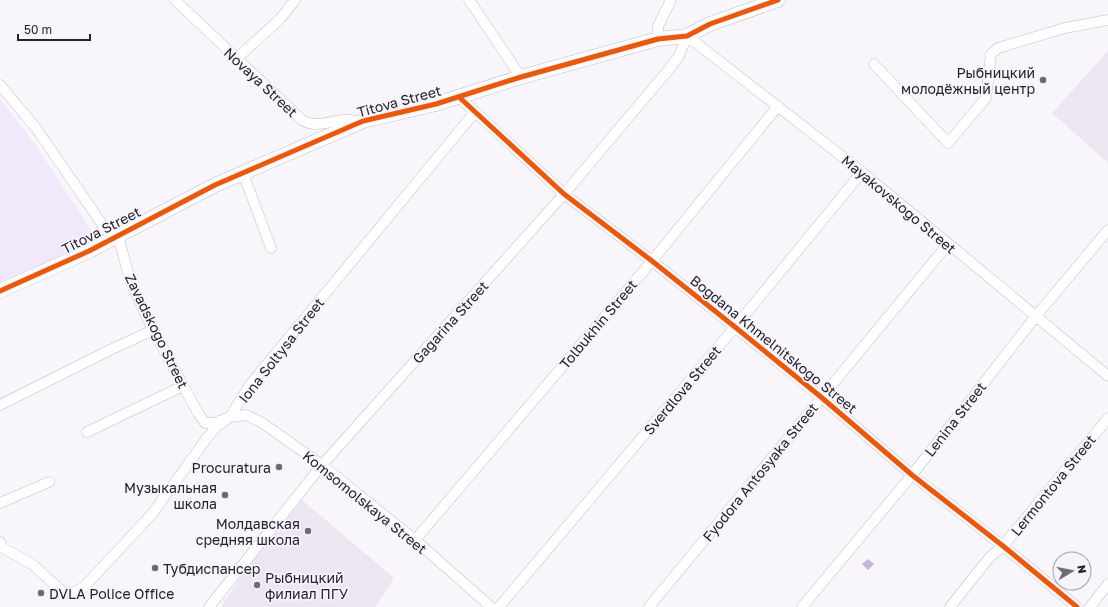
<svg xmlns="http://www.w3.org/2000/svg" width="1108" height="607" viewBox="0 0 1108 607" font-family="'Golos Text',sans-serif">
<style>
.built{fill:#ebe6f2}
.green{fill:#f1e9fb}
.water{fill:#c7b3e0}
.lines{fill:none;stroke-linecap:round;stroke-linejoin:round}
.street-casing{stroke:#c3c0c5;stroke-width:11}
.secondary-casing{stroke:#c3c0c5;stroke-width:15}
.street{stroke:#fefefe;stroke-width:10}
.secondary{stroke:#fefefe;stroke-width:14}
.cycleway-casing{stroke:#f7f3fd;stroke-width:8}
.cycleway{stroke:#e8590c;stroke-width:5}
.poi-dot{fill:#6f6c71;stroke:#f7f3fd;stroke-width:1.5}
.labels{text-anchor:middle;dominant-baseline:central;stroke-width:3.5;stroke-linejoin:round;paint-order:stroke}
.poi-label{font-size:14px;fill:#252327;stroke:#f7f3fd;text-anchor:end}
.street-label{font-size:14px;fill:#252327;stroke:#f7f3fd}
</style>
<rect width="100%" height="100%" fill="#f8f5fb"/>
<!-- built -->
<path class="built" d="M 1108,51 L 1108,163 L 1052,113 Z
M 302,500 L 394,578 L 375,607 L 221,607 L 250,563 Z"/>
<!-- green -->
<path class="green" d="M 0,99 L 35,144 L 97,239 L 0,282 Z"/>
<!-- water -->
<path class="water" d="M 868,559 L 874,564 L 868,570 L 862,564 Z"/>
<g class="lines">
<defs>
<path id="street" d="M 175,0 L 302,120 C 315,128 327,122 342,120 C 348,119 355,121 361,121
M 469,0 L 521,77
M 658,39 L 658,26 L 670,2 L 670,0
M 236,59 L 280,19 L 295,0
M 874,64 L 948,143 L 986,98 L 991,54 L 998,48 L 1065,28 L 1108,20
M 0,85 L 36,128 L 106,230 L 118,236 L 131,283 L 153,330 L 198,413 L 205,423 L 214,423 L 230,417 L 246,415 L 261,422 L 322,465 L 415,540 L 491,607
M 459,97 L 564,194 L 652,261 L 735,327 L 821,397 L 912,475 L 1003,546 L 1077,607
M 243,173 L 271,248
M 0,405 L 110,350 L 153,330
M 87,432 L 183,386
M 0,503 L 49,482
M 415,540 L 652,261 L 778,106
M 0,542 L 3,548 L 32,564 L 63,592 L 73,593 L 84,587 L 152,514 L 207,438 L 216,427 L 230,417 L 249,386 L 475,112
M 209,607 L 322,465 L 564,194 L 670,68 L 679,56 L 687,36 L 862,172 L 1108,376
M 499,607 L 735,327 L 862,172
M 649,607 L 948,244
M 802,607 L 912,475 L 1036,316 L 1108,230
M 950,607 L 989,558 L 1003,546 L 1108,418
M 1090,607 L 1108,584"/>
<path id="secondary" d="M 0,291 L 89,251 L 215,185 L 363,121 L 436,104 L 521,77 L 658,39 L 687,36 L 710,24 L 778,0"/>
</defs>
<!-- street casing -->
<use href="#street" class="street-casing"/>
<!-- secondary casing -->
<use href="#secondary" class="secondary-casing"/>
<!-- street -->
<use href="#street" class="street"/>
<!-- secondary -->
<use href="#secondary" class="secondary"/>
<defs>
<path id="cycleway" d="M 459,97 L 564,194 L 652,261 L 735,327 L 821,397 L 912,475 L 1003,546 L 1077,607
M 0,291 L 89,251 L 215,185 L 363,121 L 436,104 L 521,77 L 658,39 L 687,36 L 710,24 L 778,0"/>
</defs>
<!-- cycleway casing -->
<use href="#cycleway" class="cycleway-casing"/>
<!-- cycleway -->
<use href="#cycleway" class="cycleway"/>
</g>
<!-- markers -->
<g class="poi-dot">
<circle cx="1043" cy="80" r="4"/>
<circle cx="279" cy="467" r="4"/>
<circle cx="225" cy="495" r="4"/>
<circle cx="308" cy="531" r="4"/>
<circle cx="155" cy="568" r="4"/>
<circle cx="257" cy="585" r="4"/>
<circle cx="41" cy="593" r="4"/>
</g>
<g class="labels">
<!-- poi labels -->
<g class="poi-label">
<text x="1035" y="72">Рыбницкий<tspan x="1035" dy="16">молодёжный центр</tspan></text>
<text x="271" y="467">Procuratura</text>
<text x="217" y="487">Музыкальная<tspan x="217" dy="16">школа</tspan></text>
<text x="300" y="523">Молдавская<tspan x="300" dy="16">средняя школа</tspan></text>
<text x="163" y="568" text-anchor="start">Тубдиспансер</text>
<text x="265" y="577" text-anchor="start">Рыбницкий<tspan x="265" dy="16">филиал ПГУ</tspan></text>
<text x="49" y="593" text-anchor="start">DVLA Police Office</text>
</g>
<!-- street labels -->
<g class="street-label">
<text transform="translate(261 82) rotate(43)">Novaya Street</text>
<text transform="translate(399 101) rotate(-15)">Titova Street</text>
<text transform="translate(899 204) rotate(40)">Mayakovskogo Street</text>
<text transform="translate(101 230) rotate(-27)">Titova Street</text>
<text transform="translate(450 322) rotate(-48)">Gagarina Street</text>
<text transform="translate(598 324) rotate(-50)">Tolbukhin Street</text>
<text transform="translate(157 331) rotate(64)">Zavadskogo Street</text>
<text transform="translate(774 344) rotate(39)">Bogdana Khmelnitskogo Street</text>
<text transform="translate(281 350) rotate(-52)">Iona Soltysa Street</text>
<text transform="translate(682 390) rotate(-50)">Sverdlova Street</text>
<text transform="translate(955 419) rotate(-52)">Lenina Street</text>
<text transform="translate(760 472) rotate(-51)">Fyodora Antosyaka Street</text>
<text transform="translate(1053 485) rotate(-51)">Lermontova Street</text>
<text transform="translate(365 502) rotate(39)">Komsomolskaya Street</text>
</g>
</g>
<!-- north arrow -->
<g transform="translate(1072 571) rotate(80)"><circle r="19" fill="#f7f3fd" stroke="#a3a0a7"/>
<path d="M0-3L7 15L0 10L-7 15Z" fill="#6f6c71"/>
<text y="-6" font-size="11" font-weight="bold" text-anchor="middle" fill="#252327">N</text>
</g>
<!-- scale -->
<path d="M18 34v6h72v-6" fill="none" stroke="#252327" stroke-width="2"/>
<text x="24" y="34" font-size="12" fill="#252327" stroke="#f7f3fd" stroke-width="3" paint-order="stroke">50 m</text>
</svg>
